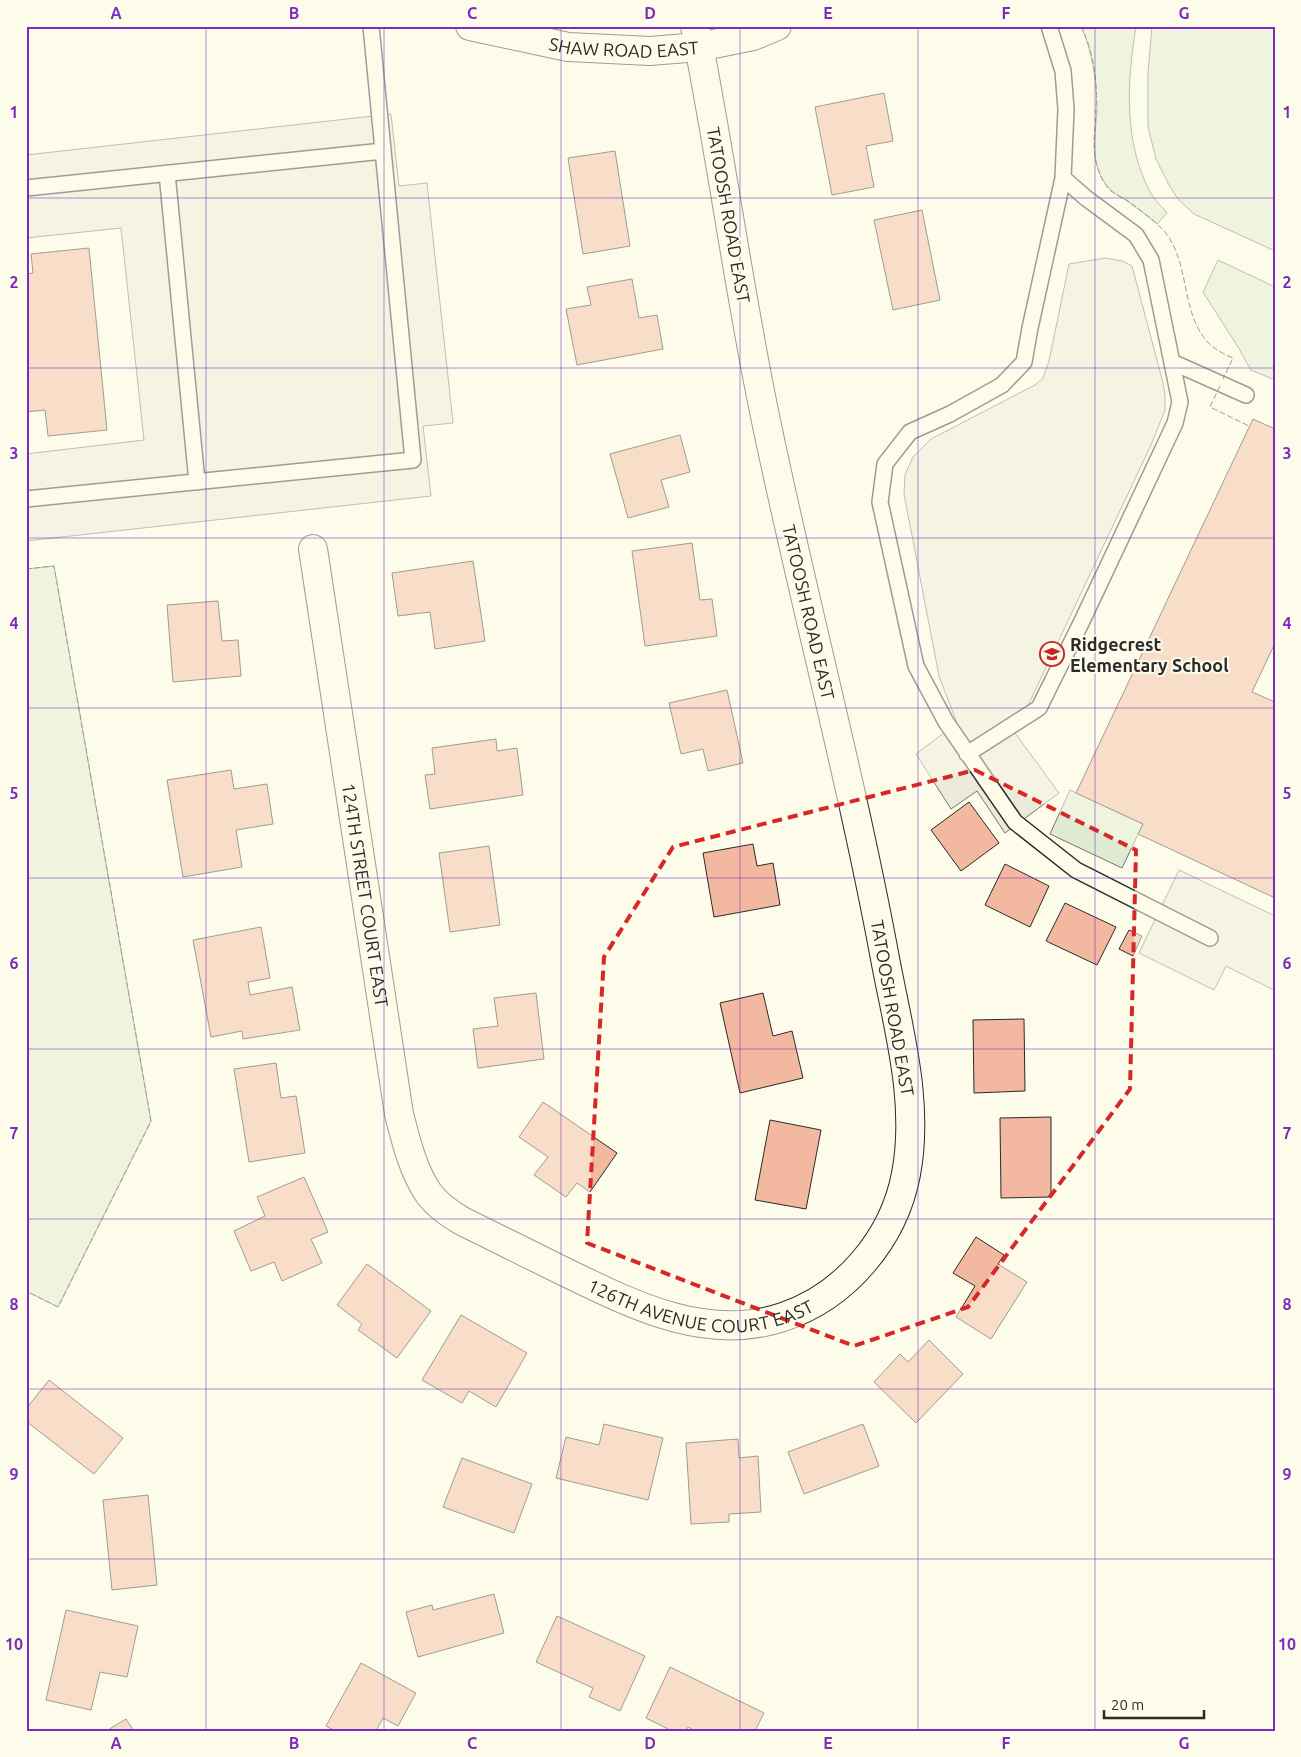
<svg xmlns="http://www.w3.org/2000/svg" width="1301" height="1757" viewBox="0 0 1301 1757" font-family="Ubuntu,sans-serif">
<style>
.green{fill:#deebd1;stroke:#74746e}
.parking{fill:#eceadb;stroke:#74746e}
.building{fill:#f2b8a0;stroke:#2b2b2b}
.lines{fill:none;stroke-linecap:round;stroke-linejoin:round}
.service-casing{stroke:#2b2b2b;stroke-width:18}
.minor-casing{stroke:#2b2b2b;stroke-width:30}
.service{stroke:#fdfbea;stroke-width:15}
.minor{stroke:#fdfbea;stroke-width:28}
.fence{stroke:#2b2b2b;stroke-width:1;stroke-dasharray:6 2.5;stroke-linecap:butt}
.marked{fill:none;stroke:#d62828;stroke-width:4;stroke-dasharray:10 6;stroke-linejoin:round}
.grid{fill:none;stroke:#7b2cbf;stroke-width:1;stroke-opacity:0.55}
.labels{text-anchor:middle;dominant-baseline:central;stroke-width:4;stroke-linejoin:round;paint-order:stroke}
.street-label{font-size:18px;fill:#2b2b2b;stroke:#fdfbea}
.poi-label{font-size:18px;font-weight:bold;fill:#2b2b2b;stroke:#fdfbea;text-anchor:start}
.neatline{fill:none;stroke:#7b2cbf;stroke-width:2}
.grid-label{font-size:16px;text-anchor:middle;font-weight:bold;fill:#7b2cbf}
</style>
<rect width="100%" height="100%" fill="#fdfbea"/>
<!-- green -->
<path class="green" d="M 1081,26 L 1136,26 C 1127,81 1123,145 1152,195 C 1156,201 1162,207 1167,213 L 1157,224 C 1147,216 1137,208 1127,201 C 1122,197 1115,194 1111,190 C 1086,164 1097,136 1097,105 C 1096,78 1092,51 1081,26 Z
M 1152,26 L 1275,26 L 1275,251 L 1194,214 L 1178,199 L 1170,187 L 1156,159 L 1148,127 L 1148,73 Z
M 1218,260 L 1275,287 L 1275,380 L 1251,370 L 1238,347 L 1203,292 Z
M 54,566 L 151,1121 L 58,1307 L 26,1291 L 26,569 Z
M 1070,790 L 1143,824 L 1122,868 L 1050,834 Z"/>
<!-- parking -->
<path class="parking" d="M 391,114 L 399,186 L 427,183 L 453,423 L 423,426 L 431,496 L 26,541 L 26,454 L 144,440 L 121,228 L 26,238 L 26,155 Z
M 1105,258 L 1122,261 L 1132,266 L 1163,383 L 1165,396 L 1165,410 L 1151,445 L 1015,733 L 1059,793 L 1005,833 L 977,791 L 951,809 L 916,754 L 957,723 L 939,676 L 904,494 L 905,475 L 913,457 L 931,439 L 1035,385 L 1043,378 L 1049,361 L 1069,264 Z
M 1179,870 L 1275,916 L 1274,990 L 1226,966 L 1214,990 L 1139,953 Z"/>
<!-- building -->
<path class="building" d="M 884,93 L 893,141 L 866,146 L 874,187 L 832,195 L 815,107 Z
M 615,151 L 630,246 L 583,254 L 568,158 Z
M 922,210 L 940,300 L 893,310 L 874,220 Z
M 89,248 L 107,430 L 48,436 L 45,410 L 26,412 L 26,274 L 33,273 L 31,254 Z
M 632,279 L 639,318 L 657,315 L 663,349 L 577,365 L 566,309 L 591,305 L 587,287 Z
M 1253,419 L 1275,429 L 1275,643 L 1252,692 L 1275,702 L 1275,898 L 1138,834 L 1143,824 L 1076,793 Z
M 680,435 L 690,472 L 661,480 L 669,507 L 628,518 L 610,454 Z
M 692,543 L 700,600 L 712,599 L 717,636 L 645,646 L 632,551 Z
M 473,561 L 485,641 L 435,649 L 430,612 L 398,616 L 392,573 Z
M 218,601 L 222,641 L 238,640 L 241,676 L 173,682 L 167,605 Z
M 727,690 L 743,763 L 708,771 L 703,749 L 681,754 L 669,703 Z
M 496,739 L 497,751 L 517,748 L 523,795 L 430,809 L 425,775 L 435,774 L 432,748 Z
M 231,770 L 234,789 L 267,784 L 273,824 L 236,830 L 242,867 L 183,877 L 167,780 Z
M 969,802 L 999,843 L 961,871 L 931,830 Z
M 753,844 L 757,866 L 773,863 L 780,905 L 714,917 L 703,853 Z
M 489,846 L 500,925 L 450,932 L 439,853 Z
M 1005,864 L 1049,886 L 1030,927 L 985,905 Z
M 1065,903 L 1116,927 L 1097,965 L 1046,941 Z
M 261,927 L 270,978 L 248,982 L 250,995 L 292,987 L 300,1030 L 243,1039 L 242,1031 L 211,1037 L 193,940 Z
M 1129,930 L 1142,936 L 1133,956 L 1119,949 Z
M 536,993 L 544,1059 L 478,1068 L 473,1029 L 498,1026 L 494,998 Z
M 763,993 L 773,1036 L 792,1031 L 803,1078 L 740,1093 L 720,1003 Z
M 1024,1019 L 1025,1091 L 974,1093 L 973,1020 Z
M 276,1063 L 281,1098 L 296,1096 L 305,1153 L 249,1162 L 234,1069 Z
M 543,1102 L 617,1153 L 590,1192 L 577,1183 L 566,1197 L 534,1175 L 548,1157 L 519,1137 Z
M 1051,1117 L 1051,1197 L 1001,1198 L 1000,1118 Z
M 770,1120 L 821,1130 L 806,1209 L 755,1200 Z
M 304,1177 L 328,1232 L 311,1239 L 322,1263 L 282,1281 L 274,1262 L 251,1271 L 234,1231 L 265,1216 L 257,1197 Z
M 976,1237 L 1004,1255 L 998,1264 L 1027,1282 L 991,1339 L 956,1317 L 975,1286 L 953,1273 Z
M 367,1264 L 431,1311 L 397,1358 L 358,1330 L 362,1324 L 337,1305 Z
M 461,1315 L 527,1353 L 496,1407 L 469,1391 L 462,1403 L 422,1380 Z
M 929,1340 L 963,1374 L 916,1423 L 874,1382 L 900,1354 L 908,1362 Z
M 49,1380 L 123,1438 L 94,1474 L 26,1421 L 26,1409 Z
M 604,1424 L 663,1438 L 648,1500 L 556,1478 L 566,1437 L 599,1445 Z
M 863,1424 L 879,1466 L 804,1494 L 788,1452 Z
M 738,1439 L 739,1458 L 758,1456 L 761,1512 L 729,1514 L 729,1522 L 691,1524 L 686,1443 Z
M 462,1458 L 532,1484 L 514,1533 L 443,1507 Z
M 148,1495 L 157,1585 L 112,1590 L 103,1500 Z
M 494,1594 L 504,1633 L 418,1657 L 406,1612 L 432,1605 L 433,1610 Z
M 66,1610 L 138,1626 L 127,1677 L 100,1672 L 91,1710 L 46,1700 Z
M 557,1616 L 645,1656 L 620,1711 L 589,1697 L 593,1688 L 536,1662 Z
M 361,1663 L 416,1693 L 398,1726 L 383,1718 L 376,1731 L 335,1731 L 326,1726 Z
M 670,1667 L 764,1713 L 755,1731 L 695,1731 L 688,1727 L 686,1731 L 672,1731 L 646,1718 Z
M 126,1719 L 134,1731 L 106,1731 Z"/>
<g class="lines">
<defs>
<path id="service" d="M 1049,26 L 1063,71 L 1066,109 L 1063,178 L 1030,328 L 1024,362 L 1002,385 L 950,414 L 910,432 L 885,464 L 880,502 L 916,666 L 946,722 L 1015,822 L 1076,870 L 1210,938
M 167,173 L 197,482
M 26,188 L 383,151
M 1172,362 L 1246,395
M 26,499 L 413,460 L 371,26
M 967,754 L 1039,708 L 1083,619 L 1175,423 L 1180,402 L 1151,260 L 1136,235 L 1086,198 L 1063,178"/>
<g id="minor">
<path id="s1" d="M 470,26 L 568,47 L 650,51 L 699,47 L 753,36 L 777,26"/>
<path id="s2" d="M 313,549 L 399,1114 C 406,1141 413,1171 429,1194 C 438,1206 450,1214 462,1221 C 496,1238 529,1254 563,1271 C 631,1304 706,1343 783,1317 C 846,1296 894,1238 906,1174 C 920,1100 897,1025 884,953 C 850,772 802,595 765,416 C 738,286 721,155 695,26"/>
</g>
</defs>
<!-- service casing -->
<use href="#service" class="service-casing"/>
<!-- minor casing -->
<use href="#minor" class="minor-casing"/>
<!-- service -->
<use href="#service" class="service"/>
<!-- minor -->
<use href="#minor" class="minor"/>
<!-- fence -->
<path class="fence" d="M 1081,26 C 1093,51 1098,80 1096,108 C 1096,127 1091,145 1097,165 C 1099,174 1104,185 1111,191 C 1116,195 1123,198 1128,201 C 1141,211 1158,222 1168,236 C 1189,267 1182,310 1205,339 C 1212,348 1223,354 1233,358 L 1223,379
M 1220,386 L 1210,407 L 1249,426
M 26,569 L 54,566 L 151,1121 L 58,1307 L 26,1291"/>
</g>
<!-- marked area -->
<path d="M0 0H1301V1757H0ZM 975,770 L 1136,850 L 1130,1089 L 968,1307 L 854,1346 L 587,1243 L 604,957 L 673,847 Z" fill="#fdfbea" fill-opacity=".55" fill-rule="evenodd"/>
<path class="marked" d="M 975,770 L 1136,850 L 1130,1089 L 968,1307 L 854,1346 L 587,1243 L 604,957 L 673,847 Z"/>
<!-- grid -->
<path class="grid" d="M 206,26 L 206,1731M 384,26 L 384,1731M 561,26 L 561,1731M 740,26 L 740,1731M 918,26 L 918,1731M 1095,26 L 1095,1731M 26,198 L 1275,198M 26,368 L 1275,368M 26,538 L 1275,538M 26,708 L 1275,708M 26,878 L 1275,878M 26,1049 L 1275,1049M 26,1219 L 1275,1219M 26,1389 L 1275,1389M 26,1559 L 1275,1559"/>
<!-- icons -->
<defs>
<symbol id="school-ring" viewBox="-11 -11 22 22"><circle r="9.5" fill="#fdfbea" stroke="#c62828" stroke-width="1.5"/><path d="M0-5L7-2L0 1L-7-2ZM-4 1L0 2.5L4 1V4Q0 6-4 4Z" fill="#c62828"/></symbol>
</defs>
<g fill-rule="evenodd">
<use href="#school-ring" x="1038" y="640" width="28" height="28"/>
</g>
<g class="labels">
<!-- street labels -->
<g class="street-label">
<text stroke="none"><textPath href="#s1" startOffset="156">SHAW ROAD EAST</textPath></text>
<text transform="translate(729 215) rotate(80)">TATOOSH ROAD EAST</text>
<text transform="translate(809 612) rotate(77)">TATOOSH ROAD EAST</text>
<text stroke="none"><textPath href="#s2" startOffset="350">124TH STREET COURT EAST</textPath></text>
<text transform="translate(893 1008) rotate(80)">TATOOSH ROAD EAST</text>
<text stroke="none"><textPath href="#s2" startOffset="959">126TH AVENUE COURT EAST</textPath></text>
</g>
<!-- poi labels -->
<g class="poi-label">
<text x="1070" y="644">Ridgecrest<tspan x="1070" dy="21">Elementary School</tspan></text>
</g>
</g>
<!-- border -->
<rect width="1301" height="1757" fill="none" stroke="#fdfbea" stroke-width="55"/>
<!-- scale -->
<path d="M1104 1710v8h100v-8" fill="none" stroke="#2b2b2b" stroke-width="2.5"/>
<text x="1111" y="1710" font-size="15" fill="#2b2b2b" stroke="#fdfbea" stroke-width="4" paint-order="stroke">20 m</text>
<rect x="28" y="28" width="1246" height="1702" class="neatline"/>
<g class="grid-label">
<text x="116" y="19">A</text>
<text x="294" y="19">B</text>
<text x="472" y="19">C</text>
<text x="650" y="19">D</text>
<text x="828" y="19">E</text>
<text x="1006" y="19">F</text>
<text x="1184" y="19">G</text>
<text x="14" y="118">1</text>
<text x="1287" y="118">1</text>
<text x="14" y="288">2</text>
<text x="1287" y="288">2</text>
<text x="14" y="459">3</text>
<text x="1287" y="459">3</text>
<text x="14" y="629">4</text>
<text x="1287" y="629">4</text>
<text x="14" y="799">5</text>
<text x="1287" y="799">5</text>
<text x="14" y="969">6</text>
<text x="1287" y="969">6</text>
<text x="14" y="1139">7</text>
<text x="1287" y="1139">7</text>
<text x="14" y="1310">8</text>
<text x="1287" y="1310">8</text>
<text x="14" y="1480">9</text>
<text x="1287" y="1480">9</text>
<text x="14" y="1650">10</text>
<text x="1287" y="1650">10</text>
<text x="116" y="1749">A</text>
<text x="294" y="1749">B</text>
<text x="472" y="1749">C</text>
<text x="650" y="1749">D</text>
<text x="828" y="1749">E</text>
<text x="1006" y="1749">F</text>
<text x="1184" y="1749">G</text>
</g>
</svg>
